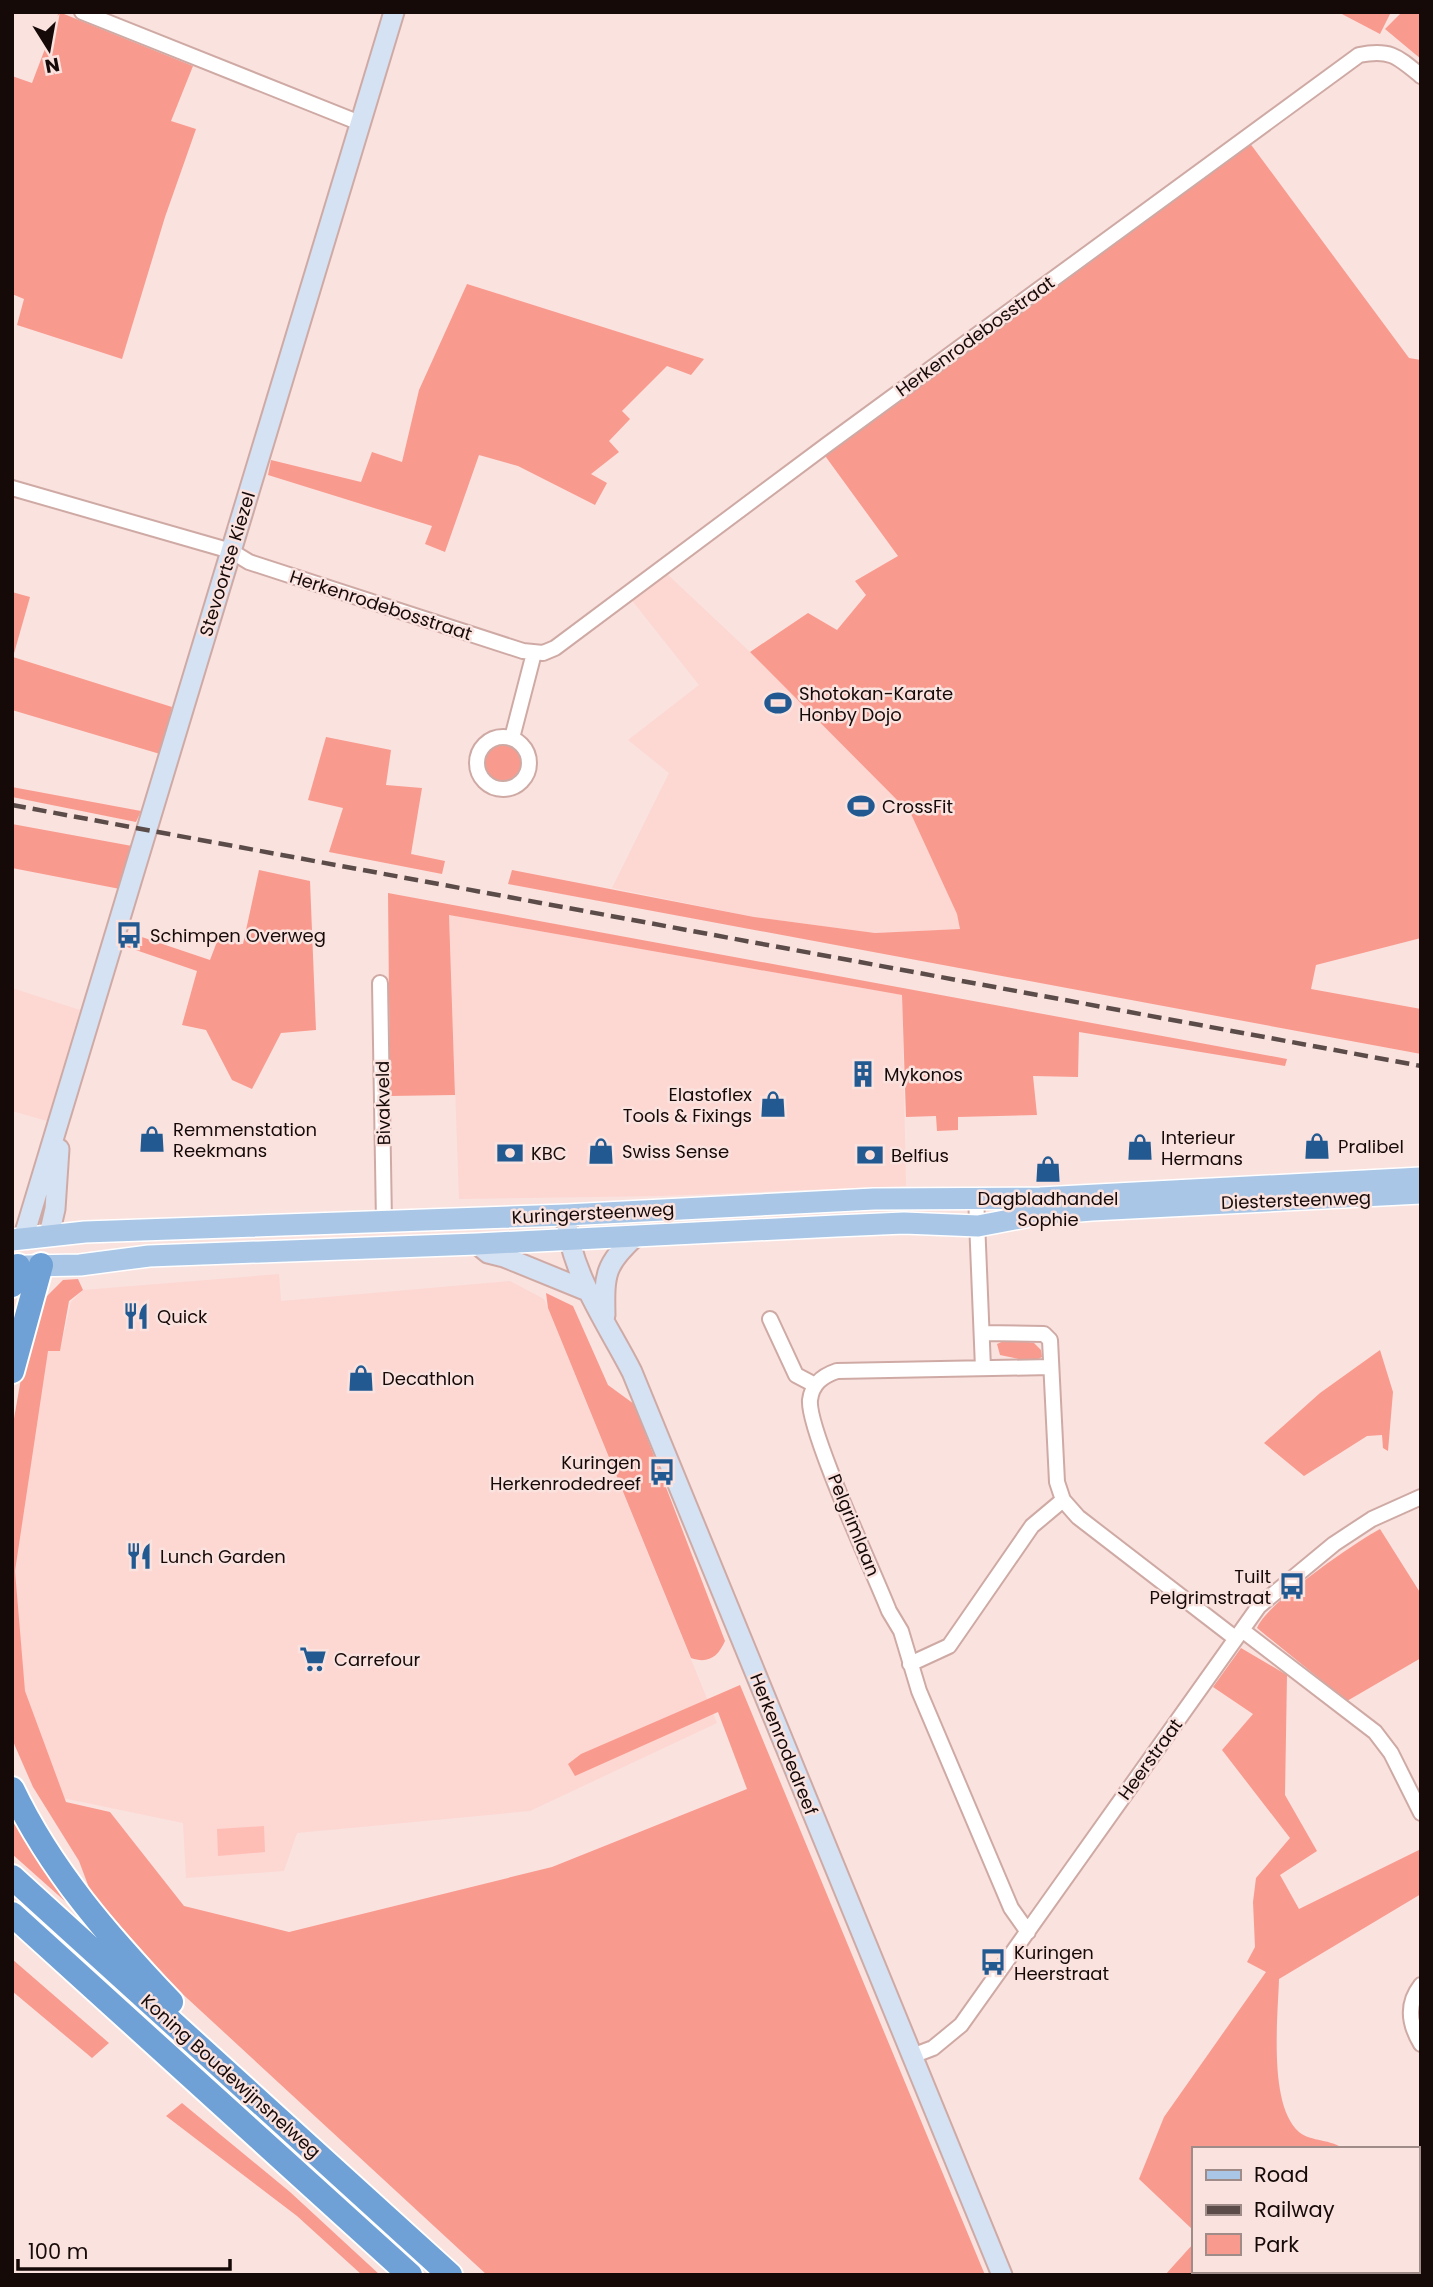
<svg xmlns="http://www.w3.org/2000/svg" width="1433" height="2287" viewBox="0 0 1433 2287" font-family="Poppins,sans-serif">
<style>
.built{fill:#fdd7d2}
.green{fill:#f99a8e}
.water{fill:#febeb5}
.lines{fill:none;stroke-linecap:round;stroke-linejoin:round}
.street-casing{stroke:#cfaaa5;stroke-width:18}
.secondary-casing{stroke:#cfaaa5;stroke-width:23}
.primary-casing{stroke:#fff;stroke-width:24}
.highway-casing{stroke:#fff;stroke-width:28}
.street{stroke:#fff;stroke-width:14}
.secondary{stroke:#d4e2f3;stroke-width:19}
.primary{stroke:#a9c6e6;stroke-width:21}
.highway{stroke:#6fa0d6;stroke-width:24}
.rail{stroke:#5b4c4a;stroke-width:4.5;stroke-dasharray:14 7;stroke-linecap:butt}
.labels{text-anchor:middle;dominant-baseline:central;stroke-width:5;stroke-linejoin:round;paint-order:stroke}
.street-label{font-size:18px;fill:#160a09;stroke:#fae2df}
.poi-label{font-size:18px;fill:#160a09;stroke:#fae2df;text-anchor:start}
</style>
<rect width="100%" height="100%" fill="#fae2df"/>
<!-- built -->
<path class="built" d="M 665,572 L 750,652 L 911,814 L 957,914 L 961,929 L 875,933 L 754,917 L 612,888 L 669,773 L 628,740 L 699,685 L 630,598 Z
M 449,915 L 902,995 L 906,1186 L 660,1196 L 459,1199 Z
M 12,988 L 80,1010 L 47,1121 L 12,1111 Z
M 279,1274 L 281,1301 L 510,1281 L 544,1299 L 717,1723 L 530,1811 L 297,1833 L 284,1871 L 186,1878 L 183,1823 L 53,1796 L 18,1692 L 12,1628 L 12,1543 L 48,1350 L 60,1351 L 71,1302 L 83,1290 Z"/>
<!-- green -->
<path class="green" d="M 59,12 L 193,66 L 171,121 L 196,129 L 165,217 L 122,359 L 17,325 L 24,299 L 12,294 L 12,76 L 32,83 Z
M 1338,12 L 1391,12 L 1380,34 Z
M 1402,12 L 1421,12 L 1421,59 L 1385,29 Z
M 1249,142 L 1409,358 L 1421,360 L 1421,938 L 1316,965 L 1311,989 L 1421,1009 L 1421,1054 L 508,884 L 512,870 L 754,917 L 875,933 L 960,929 L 957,914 L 911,814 L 750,652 L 808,613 L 837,630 L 866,595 L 855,581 L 898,556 L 823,453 Z
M 467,284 L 704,359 L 691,375 L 667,366 L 622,411 L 630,419 L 609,441 L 619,452 L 591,474 L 607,483 L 595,505 L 518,466 L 479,455 L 445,552 L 425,544 L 432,526 L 268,475 L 271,460 L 361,482 L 372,452 L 402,462 L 419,390 Z
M 12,592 L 30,597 L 13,657 L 172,707 L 160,754 L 12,710 Z
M 326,737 L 391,750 L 386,785 L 422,788 L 411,854 L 445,861 L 442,874 L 329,852 L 343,808 L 308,800 Z
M482 764a21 21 0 1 1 42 0a21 21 0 1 1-42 0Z
M 12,787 L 141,811 L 136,822 L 12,797 Z
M 12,824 L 132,846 L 120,889 L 12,868 Z
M 259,870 L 310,881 L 316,1030 L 281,1033 L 252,1089 L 232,1080 L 206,1030 L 182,1025 L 197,971 L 124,946 L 127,932 L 210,960 L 218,939 L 243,944 Z
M 388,893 L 1287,1059 L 1285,1066 L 1079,1032 L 1078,1077 L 1033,1076 L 1037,1115 L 958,1117 L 958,1130 L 937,1131 L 936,1116 L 906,1117 L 902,995 L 449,915 L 455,1095 L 390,1096 Z
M 78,1279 L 83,1290 L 69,1301 L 60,1351 L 48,1351 L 15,1571 L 25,1691 L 66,1802 L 110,1812 L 184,1906 L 289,1932 L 552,1867 L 747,1789 L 718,1712 L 575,1776 L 568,1764 L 581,1754 L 740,1685 L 985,2275 L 487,2275 L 175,1987 L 91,1893 L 79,1861 L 33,1787 L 15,1746 L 12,1738 L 12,1430 L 23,1367 L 44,1299 L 63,1280 Z
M 546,1293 L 573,1306 L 608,1385 L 634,1404 L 725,1641 C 718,1657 708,1664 691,1658 L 548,1308 Z
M 1008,1339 L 1034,1343 L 1041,1350 L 1042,1357 L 1033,1362 L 1000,1355 L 997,1344 Z
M 1380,1350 L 1393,1392 L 1388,1451 L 1383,1448 L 1382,1435 L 1367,1436 L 1304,1476 L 1264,1443 L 1320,1393 Z
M 1380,1529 L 1421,1594 L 1421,1658 L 1347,1701 L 1257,1628 C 1267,1603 1354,1543 1380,1529 Z
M 1241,1648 L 1287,1675 L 1285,1795 L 1317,1851 L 1280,1875 L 1299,1909 L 1421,1849 L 1421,1894 L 1279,1979 C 1278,2017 1268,2105 1299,2132 C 1311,2142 1332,2139 1343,2149 L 1193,2149 L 1193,2230 L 1139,2179 L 1164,2117 L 1266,1972 L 1247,1962 L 1255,1947 L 1253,1902 L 1256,1878 L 1290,1838 L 1222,1750 L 1253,1714 L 1213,1687 Z
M 12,1814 L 39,1861 L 75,1903 L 76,1911 L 12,1854 Z
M 12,1959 L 109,2043 L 92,2058 L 12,1991 Z
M 182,2103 L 290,2192 L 380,2275 L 362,2275 L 297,2216 L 166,2116 Z
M 1421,2224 L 1421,2275 L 1165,2275 L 1193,2244 L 1193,2271 L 1417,2271 L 1417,2227 Z"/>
<!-- water -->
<path class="water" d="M 264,1826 L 265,1852 L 218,1856 L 217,1829 Z"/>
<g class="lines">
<defs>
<path id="street" d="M 82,12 L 360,123
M 12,488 L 231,551 L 249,562 L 523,651 L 543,653 L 555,648 L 828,444 L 1359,55 C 1390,49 1397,56 1421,76
M477 763a26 26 0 1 1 52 0a26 26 0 1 1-52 0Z
M 512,738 L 534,653
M 380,983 L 384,1222
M 976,1196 L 983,1368
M 770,1319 L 796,1375 L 815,1385
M 982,1333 L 1044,1334 L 1050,1340 L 1057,1482 L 1063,1500 L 1078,1517 L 1235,1638
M 1242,1630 L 1375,1732 L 1391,1753 L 1421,1813
M 910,1664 L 949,1646 L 1032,1526 L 1063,1500
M 1028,1932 L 1011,1908 L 919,1691 L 901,1631 L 889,1611 C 875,1575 807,1429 810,1400 C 812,1384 822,1376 837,1371 L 1051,1367
M 1421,1985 C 1406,2004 1409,2024 1421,2044
M 912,2056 L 933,2048 L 961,2025 L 1259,1606 L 1334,1544 L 1372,1519 L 1421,1497"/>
<path id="secondary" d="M 566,1215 C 569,1271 607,1323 632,1372 L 1002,2275
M 49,1235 L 55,1209 L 59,1149
M 23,1239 L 394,12
M 477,1244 L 488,1253 L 504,1257 L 590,1292
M 605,1315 C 604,1274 605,1264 636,1236"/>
<path id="primary" d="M 12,1240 L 85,1232 L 566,1215 L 874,1199 L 1040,1198 L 1421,1178
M 26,1266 L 80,1265 L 149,1256 L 477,1244 L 836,1226 L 904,1223 L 978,1226 L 1041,1214 L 1092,1210 L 1421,1193"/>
<path id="highway" d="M 12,1285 L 18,1266
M 12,1371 L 41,1265
M 12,1789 C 51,1871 110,1938 171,2002
M 12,1877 L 450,2275
M 12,1914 L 410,2275"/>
</defs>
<!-- street casing -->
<use href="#street" class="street-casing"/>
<!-- secondary casing -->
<use href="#secondary" class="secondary-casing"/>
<!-- primary casing -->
<use href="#primary" class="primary-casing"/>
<!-- highway casing -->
<use href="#highway" class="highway-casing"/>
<!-- street -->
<use href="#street" class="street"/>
<!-- secondary -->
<use href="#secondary" class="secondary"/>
<!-- primary -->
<use href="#primary" class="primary"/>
<!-- highway -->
<use href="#highway" class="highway"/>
<!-- rail -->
<path class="rail" d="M 12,805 L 1421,1066"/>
</g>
<!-- icons -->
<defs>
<symbol id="stadium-bare" viewBox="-9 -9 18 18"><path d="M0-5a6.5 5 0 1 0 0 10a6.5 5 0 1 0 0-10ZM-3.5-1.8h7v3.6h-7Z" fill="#225991" stroke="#fae2df" stroke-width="2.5" paint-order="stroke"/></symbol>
<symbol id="bus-bare" viewBox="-9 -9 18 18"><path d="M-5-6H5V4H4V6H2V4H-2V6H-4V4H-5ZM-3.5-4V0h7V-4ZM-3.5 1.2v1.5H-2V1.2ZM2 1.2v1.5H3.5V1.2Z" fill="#225991" stroke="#fae2df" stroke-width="2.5" paint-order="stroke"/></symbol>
<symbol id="building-bare" viewBox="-9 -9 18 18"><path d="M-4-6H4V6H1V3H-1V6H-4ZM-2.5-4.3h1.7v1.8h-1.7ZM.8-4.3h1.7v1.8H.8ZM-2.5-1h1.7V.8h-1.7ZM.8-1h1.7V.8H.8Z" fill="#225991" stroke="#fae2df" stroke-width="2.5" paint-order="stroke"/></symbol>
<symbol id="shop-bare" viewBox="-9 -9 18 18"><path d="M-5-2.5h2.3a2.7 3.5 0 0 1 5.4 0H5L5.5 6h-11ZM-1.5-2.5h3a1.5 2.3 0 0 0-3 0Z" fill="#225991" stroke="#fae2df" stroke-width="2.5" paint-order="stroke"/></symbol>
<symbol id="bank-bare" viewBox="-9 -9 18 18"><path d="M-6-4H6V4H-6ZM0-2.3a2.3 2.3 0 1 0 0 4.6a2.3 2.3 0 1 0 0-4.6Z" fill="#225991" stroke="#fae2df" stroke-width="2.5" paint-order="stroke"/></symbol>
<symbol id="restaurant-bare" viewBox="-9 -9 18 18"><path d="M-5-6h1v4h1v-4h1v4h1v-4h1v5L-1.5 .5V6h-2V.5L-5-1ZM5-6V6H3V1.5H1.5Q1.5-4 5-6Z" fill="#225991" stroke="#fae2df" stroke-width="2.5" paint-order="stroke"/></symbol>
<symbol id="supermarket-bare" viewBox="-9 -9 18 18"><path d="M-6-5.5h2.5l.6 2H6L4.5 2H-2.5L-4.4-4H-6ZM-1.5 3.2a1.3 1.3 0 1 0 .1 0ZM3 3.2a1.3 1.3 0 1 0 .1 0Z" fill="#225991" stroke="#fae2df" stroke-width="2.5" paint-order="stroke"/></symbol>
</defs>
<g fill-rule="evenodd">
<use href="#stadium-bare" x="759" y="684" width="38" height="38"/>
<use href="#stadium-bare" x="842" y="787" width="38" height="38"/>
<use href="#bus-bare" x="110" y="916" width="38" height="38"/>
<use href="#building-bare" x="844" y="1055" width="38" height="38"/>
<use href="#shop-bare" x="754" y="1085" width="38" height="38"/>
<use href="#shop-bare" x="133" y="1120" width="38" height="38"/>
<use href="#shop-bare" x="1298" y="1127" width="38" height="38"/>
<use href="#shop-bare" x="1121" y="1128" width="38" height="38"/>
<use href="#shop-bare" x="582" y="1132" width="38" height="38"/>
<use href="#bank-bare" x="491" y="1134" width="38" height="38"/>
<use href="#bank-bare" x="851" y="1136" width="38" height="38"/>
<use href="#shop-bare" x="1029" y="1150" width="38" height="38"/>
<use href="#restaurant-bare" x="117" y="1297" width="38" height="38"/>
<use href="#shop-bare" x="342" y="1359" width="38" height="38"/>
<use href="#bus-bare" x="643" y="1453" width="38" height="38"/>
<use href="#restaurant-bare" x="120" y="1537" width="38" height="38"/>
<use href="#bus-bare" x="1273" y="1567" width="38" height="38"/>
<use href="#supermarket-bare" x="294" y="1640" width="38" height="38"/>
<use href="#bus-bare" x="974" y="1943" width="38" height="38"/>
</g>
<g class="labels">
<!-- street labels -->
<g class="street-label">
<text transform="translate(975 336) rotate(-36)">Herkenrodebosstraat</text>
<text transform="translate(227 564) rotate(-73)">Stevoortse Kiezel</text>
<text transform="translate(381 605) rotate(18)">Herkenrodebosstraat</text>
<text transform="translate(383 1103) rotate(-91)">Bivakveld</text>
<text transform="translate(1296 1200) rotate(-2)">Diestersteenweg</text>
<text transform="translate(593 1213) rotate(-3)">Kuringersteenweg</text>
<text transform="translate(854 1525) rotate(68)">Pelgrimlaan</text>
<text transform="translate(784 1744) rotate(68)">Herkenrodedreef</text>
<text transform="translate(1150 1759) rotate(-54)">Heerstraat</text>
<text transform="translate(231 2076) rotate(42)">Koning Boudewijnsnelweg</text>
</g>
<!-- poi labels -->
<g class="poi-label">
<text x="799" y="693">Shotokan-Karate<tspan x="799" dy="21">Honby Dojo</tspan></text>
<text x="882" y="806">CrossFit</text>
<text x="150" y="935">Schimpen Overweg</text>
<text x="884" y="1074">Mykonos</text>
<text x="752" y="1094" text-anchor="end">Elastoflex<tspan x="752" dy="21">Tools &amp; Fixings</tspan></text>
<text x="173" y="1129">Remmenstation<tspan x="173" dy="21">Reekmans</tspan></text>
<text x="1161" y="1137">Interieur<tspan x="1161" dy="21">Hermans</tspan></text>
<text x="1338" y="1146">Pralibel</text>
<text x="622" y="1151">Swiss Sense</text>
<text x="531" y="1153">KBC</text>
<text x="891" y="1155">Belfius</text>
<text x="1048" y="1198" text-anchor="middle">Dagbladhandel<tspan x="1048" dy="21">Sophie</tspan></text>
<text x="157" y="1316">Quick</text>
<text x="382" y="1378">Decathlon</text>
<text x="641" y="1462" text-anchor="end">Kuringen<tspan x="641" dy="21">Herkenrodedreef</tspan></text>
<text x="160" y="1556">Lunch Garden</text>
<text x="1271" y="1576" text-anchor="end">Tuilt<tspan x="1271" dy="21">Pelgrimstraat</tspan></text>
<text x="334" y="1659">Carrefour</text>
<text x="1014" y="1952">Kuringen<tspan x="1014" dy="21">Heerstraat</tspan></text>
</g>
</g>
<!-- border -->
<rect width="1433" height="2287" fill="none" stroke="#160a09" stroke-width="28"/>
<!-- legend -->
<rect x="1192" y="2147" width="228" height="126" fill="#fae2df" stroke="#9f8c89" stroke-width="2"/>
<rect x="1206" y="2170" width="35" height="10" fill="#a9c6e6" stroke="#9f8c89" stroke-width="2"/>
<text x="1254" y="2182" font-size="21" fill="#160a09">Road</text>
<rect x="1206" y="2205" width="35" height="10" fill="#5b4c4a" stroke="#9f8c89" stroke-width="2"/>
<text x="1254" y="2217" font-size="21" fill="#160a09">Railway</text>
<rect x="1206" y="2234" width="35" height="21" fill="#f99a8e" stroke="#9f8c89" stroke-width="2"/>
<text x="1254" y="2252" font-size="21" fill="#160a09">Park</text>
<!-- north arrow -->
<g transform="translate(49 49) rotate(169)" stroke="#fae2df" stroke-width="5" paint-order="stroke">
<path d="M0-5L12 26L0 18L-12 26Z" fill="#160a09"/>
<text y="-10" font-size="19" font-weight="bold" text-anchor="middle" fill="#160a09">N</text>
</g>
<!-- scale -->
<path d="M18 2259v10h212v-10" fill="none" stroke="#160a09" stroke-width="3.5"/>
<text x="28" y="2259" font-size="21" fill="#160a09" stroke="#fae2df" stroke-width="5" paint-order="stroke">100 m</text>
</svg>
